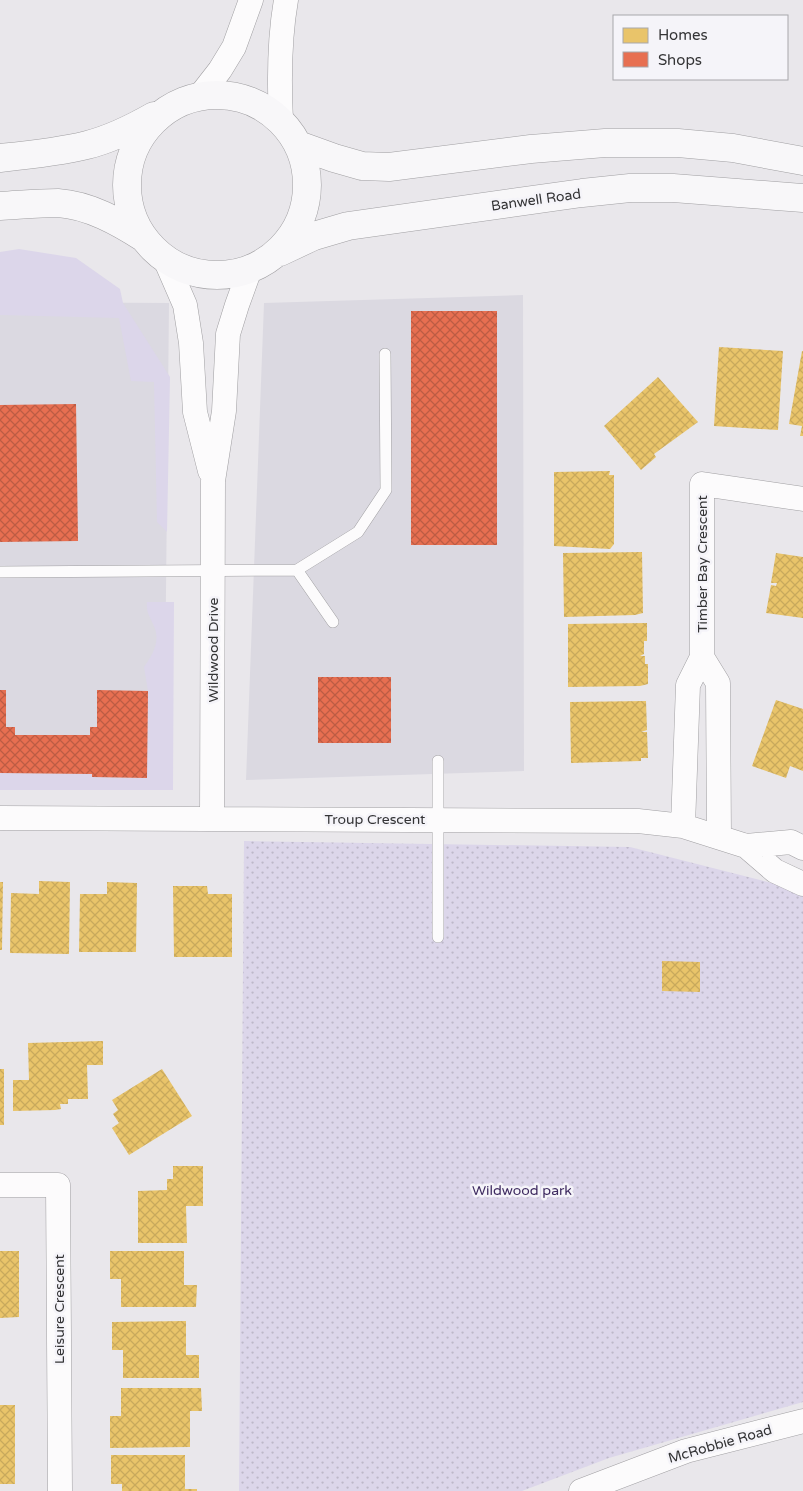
<svg xmlns="http://www.w3.org/2000/svg" width="803" height="1491" viewBox="0 0 803 1491" font-family="'Varela Round',sans-serif">
<style>
.built{fill:#dbd9e1}
.grass{fill:#dcd6ea}
.park{fill:url(#park-dots)}
.homes{fill:url(#homes-cross-hatch)}
.shops{fill:url(#shops-cross-hatch)}
.lines{fill:none;stroke-linecap:round;stroke-linejoin:round}
.service-casing{stroke:#a09fa2;stroke-width:12}
.minor-casing{stroke:#a09fa2;stroke-width:25}
.secondary-casing{stroke:#a09fa2;stroke-width:29}
.service{stroke:#fcfbfc;stroke-width:11}
.minor{stroke:#fcfbfc;stroke-width:24}
.secondary{stroke:#f8f7f9;stroke-width:28}
.labels{text-anchor:middle;dominant-baseline:central;stroke-width:5;stroke-linejoin:round;paint-order:stroke}
.street-label{font-size:14px;fill:#343436;stroke:#f5f4f9}
.park-label{font-size:14px;fill:#3d295f;stroke:#f5f4f9}
</style>
<defs>
<pattern id="park-dots" width="8" height="8" patternUnits="userSpaceOnUse" patternTransform="scale(1.25)"><rect width="8" height="8" fill="#dcd6ea"/><path d="M2 2h.1M6 6h.1" fill="none" stroke="#bdb8c9" stroke-width="1.8" stroke-linecap="round"/></pattern>
<pattern id="homes-cross-hatch" width="8" height="8" patternUnits="userSpaceOnUse" patternTransform="scale(1.25)"><rect width="8" height="8" fill="#e9c46a"/><path d="M0 0l8 8M0 8l8-8" fill="none" stroke="#c8a95c"/></pattern>
<pattern id="shops-cross-hatch" width="8" height="8" patternUnits="userSpaceOnUse" patternTransform="scale(1.25)"><rect width="8" height="8" fill="#e76f51"/><path d="M0 0l8 8M0 8l8-8" fill="none" stroke="#bc5c44"/></pattern>
</defs>
<rect width="100%" height="100%" fill="#e9e7eb"/>
<!-- built -->
<path class="built" d="M 523,295 L 524,771 L 246,780 L 264,303 Z
M 0,302 L 169,303 L 164,783 L 0,782 Z"/>
<!-- grass -->
<path class="grass" d="M 19,249 L 76,258 L 120,289 L 123,303 L 170,377 L 167,532 L 157,522 L 154,382 L 131,381 L 119,318 L 0,315 L 0,252 Z
M 147,602 L 174,602 L 173,790 L 0,790 L 0,773 L 92,774 L 92,777 L 147,778 L 148,691 L 144,667 C 154,653 161,640 153,624 C 149,615 146,612 147,602 Z"/>
<!-- park -->
<path class="park" d="M 244,841 L 630,847 L 803,891 L 803,1402 L 609,1458 L 522,1491 L 239,1491 Z"/>
<!-- homes -->
<path class="homes" d="M 719,347 L 783,351 L 778,430 L 714,426 Z
M 802,351 L 803,351 L 803,436 L 800,436 L 802,426 L 789,424 Z
M 658,377 L 698,422 L 654,454 L 656,457 L 641,470 L 604,426 Z
M 610,471 L 609,475 L 614,475 L 614,544 L 610,549 L 554,546 L 554,472 Z
M 642,552 L 643,613 L 635,615 L 564,617 L 563,553 Z
M 776,553 L 803,557 L 803,618 L 766,613 L 771,585 L 776,586 L 777,583 L 771,583 Z
M 647,623 L 647,641 L 644,641 L 644,654 L 640,656 L 645,656 L 645,664 L 648,664 L 648,684 L 640,686 L 568,687 L 568,624 Z
M 776,700 L 803,709 L 803,771 L 790,766 L 786,778 L 752,766 Z
M 646,701 L 647,730 L 641,732 L 647,732 L 648,758 L 641,758 L 641,761 L 571,763 L 570,702 Z
M 39,881 L 70,882 L 69,954 L 10,953 L 11,893 L 39,894 Z
M 0,882 L 3,882 L 2,950 L 0,950 Z
M 107,882 L 137,883 L 136,952 L 79,952 L 80,894 L 107,894 Z
M 173,886 L 207,886 L 208,894 L 232,894 L 232,957 L 174,957 Z
M 662,961 L 700,962 L 700,992 L 662,991 Z
M 103,1041 L 103,1065 L 87,1065 L 88,1099 L 68,1099 L 68,1104 L 60,1104 L 61,1109 L 55,1110 L 13,1111 L 13,1080 L 29,1080 L 28,1043 Z
M 0,1069 L 4,1069 L 4,1125 L 0,1125 Z
M 162,1069 L 192,1116 L 129,1155 L 112,1128 L 119,1123 L 113,1114 L 118,1110 L 112,1100 Z
M 173,1166 L 203,1166 L 203,1206 L 186,1206 L 187,1243 L 138,1243 L 138,1191 L 167,1190 L 167,1179 L 173,1179 Z
M 0,1251 L 19,1251 L 19,1317 L 0,1318 Z
M 110,1251 L 184,1251 L 184,1285 L 197,1285 L 196,1307 L 121,1307 L 121,1279 L 110,1279 Z
M 186,1321 L 186,1355 L 199,1355 L 199,1378 L 123,1378 L 123,1350 L 112,1350 L 112,1322 Z
M 121,1388 L 201,1388 L 202,1411 L 190,1411 L 190,1447 L 110,1448 L 110,1416 L 121,1416 Z
M 0,1405 L 15,1405 L 15,1484 L 0,1484 Z
M 111,1455 L 185,1455 L 185,1489 L 197,1489 L 197,1491 L 122,1491 L 122,1484 L 111,1484 Z"/>
<!-- shops -->
<path class="shops" d="M 411,311 L 497,311 L 497,545 L 411,545 Z
M 76,404 L 78,541 L 0,542 L 0,405 Z
M 318,677 L 391,677 L 391,743 L 318,743 Z
M 0,690 L 6,690 L 6,727 L 15,727 L 15,735 L 90,735 L 90,727 L 97,727 L 97,690 L 148,691 L 147,778 L 92,777 L 92,774 L 0,773 Z"/>
<g class="lines">
<defs>
<path id="service" d="M 297,570 L 333,622
M 0,572 L 297,570 L 358,532 L 386,490 L 385,354
M 438,761 L 438,937"/>
<path id="minor" d="M 199,97 L 220,70 L 234,47 L 251,0
M 281,121 C 279,81 279,40 286,0
M 165,259 L 185,305 L 191,343 L 195,412 L 210,471
M 702,657 L 718,683 L 719,837
M 0,818 L 638,821 L 683,826 L 746,846 L 791,842 L 803,848
M 212,819 L 213,481 L 224,411 L 228,334 L 237,305 L 250,269
M 683,826 L 688,685 L 702,657 L 702,484 L 803,499
M 746,846 L 775,871 L 803,884
M 0,1185 L 58,1185 L 60,1491
M 581,1491 L 686,1451 L 803,1421"/>
<path id="secondary" d="M127 185a90 90 0 1 1 180 0a90 90 0 1 1-180 0Z
M 298,145 L 334,158 L 362,166 L 389,167 L 531,149 L 605,143 L 678,143 L 733,148 L 803,161
M 0,158 C 29,155 59,152 87,145 C 111,139 133,128 154,116
M 0,206 C 19,205 39,203 58,203 C 89,205 119,222 144,238
M 280,252 L 314,236 L 348,226 L 582,193 L 630,188 L 673,188 L 803,198"/>
</defs>
<!-- service casing -->
<use href="#service" class="service-casing"/>
<!-- minor casing -->
<use href="#minor" class="minor-casing"/>
<!-- secondary casing -->
<use href="#secondary" class="secondary-casing"/>
<!-- service -->
<use href="#service" class="service"/>
<!-- minor -->
<use href="#minor" class="minor"/>
<!-- secondary -->
<use href="#secondary" class="secondary"/>
</g>
<g class="labels">
<!-- street labels -->
<g class="street-label">
<text transform="translate(536 200) rotate(-8)">Banwell Road</text>
<text transform="translate(702 564) rotate(-90)">Timber Bay Crescent</text>
<text transform="translate(213 650) rotate(-90)">Wildwood Drive</text>
<text x="375" y="819">Troup Crescent</text>
<text transform="translate(59 1309) rotate(-90)">Leisure Crescent</text>
<text transform="translate(720 1444) rotate(-16)">McRobbie Road</text>
</g>
<!-- park labels -->
<g class="park-label">
<text x="522" y="1190">Wildwood park</text>
</g>
</g>
<!-- legend -->
<rect x="613" y="15" width="175" height="65" fill="#f5f4f9" stroke="#a8a7ab"/>
<rect x="623" y="28" width="25" height="15" fill="#e9c46a" stroke="#a8a7ab"/>
<text x="658" y="40" font-size="15" fill="#343436">Homes</text>
<rect x="623" y="52" width="25" height="15" fill="#e76f51" stroke="#a8a7ab"/>
<text x="658" y="65" font-size="15" fill="#343436">Shops</text>
</svg>
